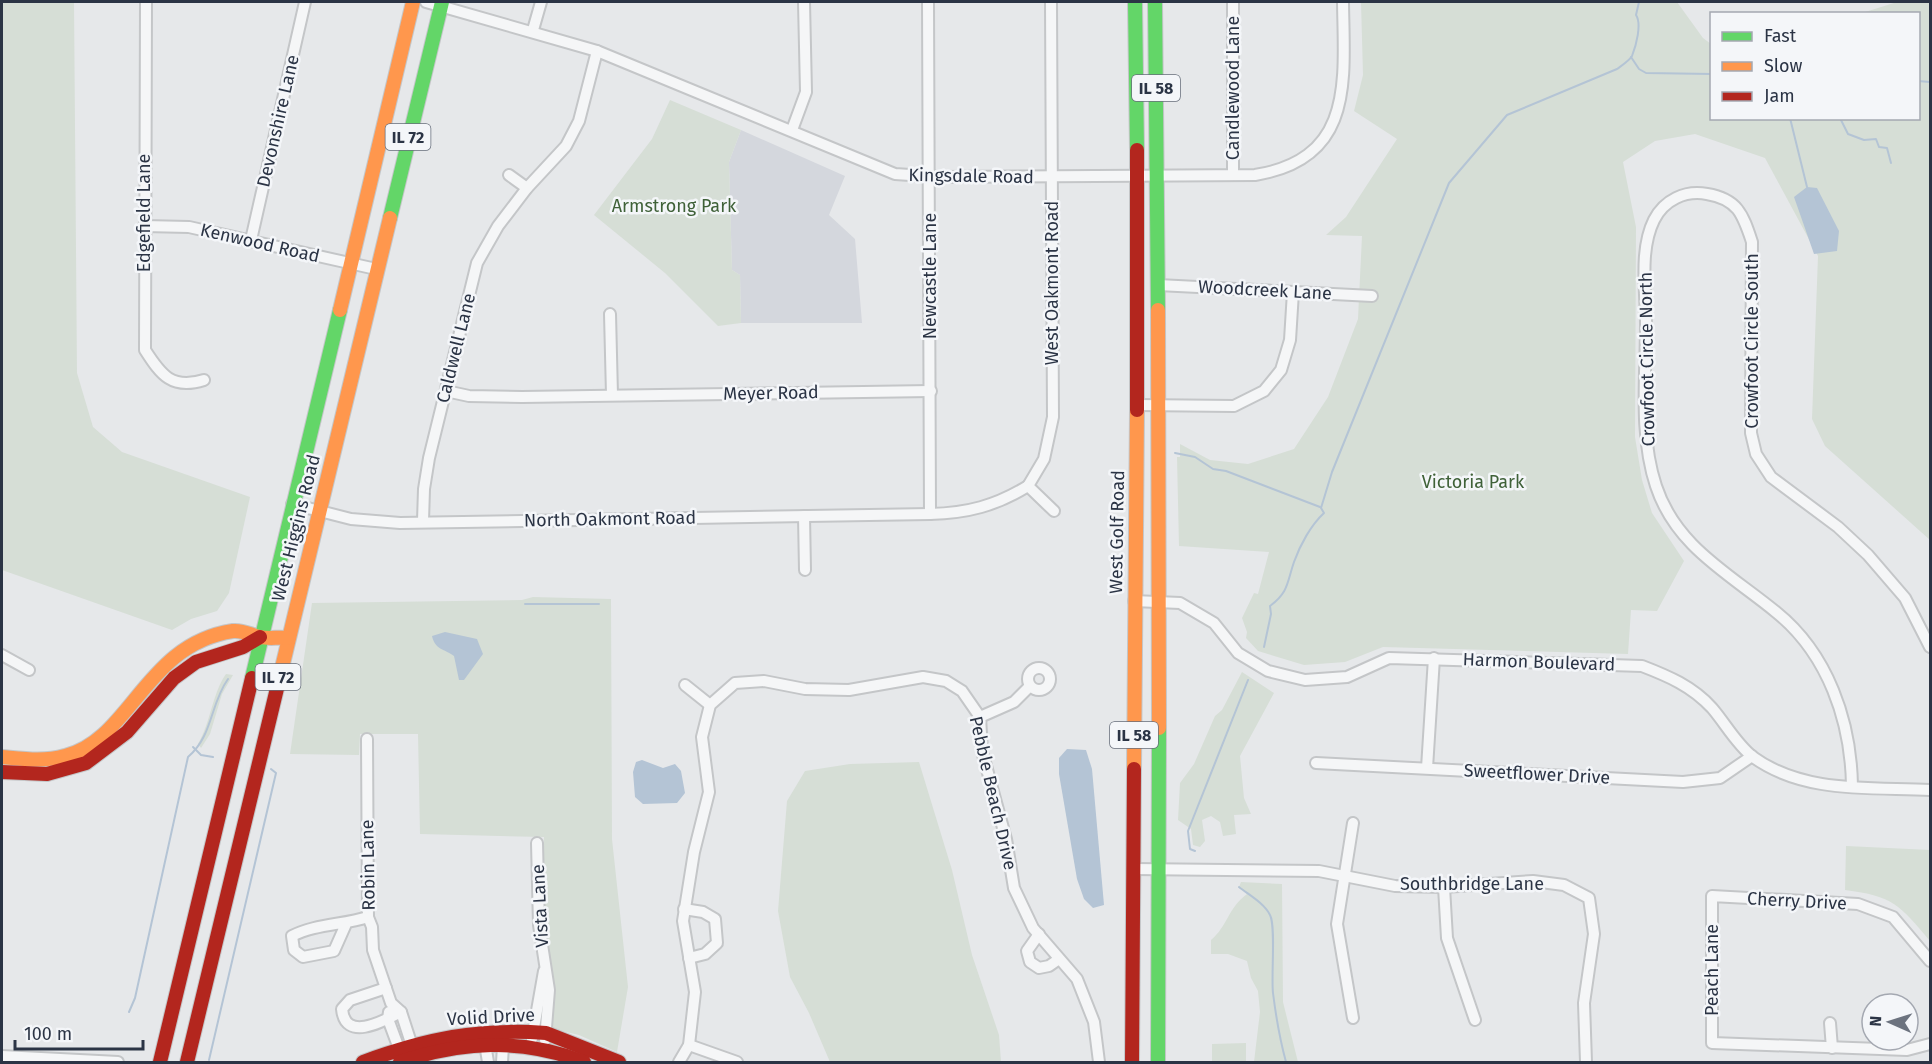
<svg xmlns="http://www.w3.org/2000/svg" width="1932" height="1064" font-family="'Fira Sans',sans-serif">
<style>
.built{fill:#d4d7dd}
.green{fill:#d6ded6}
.water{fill:#b4c4d5}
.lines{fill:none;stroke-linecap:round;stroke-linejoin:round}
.stream{stroke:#b4c4d5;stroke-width:2}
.street-casing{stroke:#c4c6c8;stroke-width:14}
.fast-casing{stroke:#c4c6c8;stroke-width:16}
.slow-casing{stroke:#c4c6c8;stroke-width:16}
.jam-casing{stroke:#c4c6c8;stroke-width:16}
.street{stroke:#f5f6f7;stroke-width:10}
.fast{stroke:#63d668;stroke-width:14}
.slow{stroke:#ff974d;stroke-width:14}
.jam{stroke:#b3261e;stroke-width:14}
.labels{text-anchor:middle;stroke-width:5;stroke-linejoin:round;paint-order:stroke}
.shield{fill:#f4f6f9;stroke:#676e7b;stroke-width:1.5}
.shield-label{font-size:16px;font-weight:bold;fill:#2b3445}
.street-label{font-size:18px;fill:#2b3445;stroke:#f4f6f9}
.park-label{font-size:18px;fill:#3f6138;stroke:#f4f6f9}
</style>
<rect width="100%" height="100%" fill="#e6e8ea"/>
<polygon class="built" points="741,130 845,176 829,215 855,239 862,323 741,323 740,275 732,270 729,162"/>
<g class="green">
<polygon points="2,2 74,2 77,373 93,427 122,452 250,497 229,593 217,611 191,619 172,630 2,570"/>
<polygon points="1361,2 1677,2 1703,38 1711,44 1712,118 1918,118 1918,14 1862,13 1897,2 1930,2 1930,540 1825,446 1812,419 1818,256 1765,158 1695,134 1655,141 1623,162 1636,227 1635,437 1642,480 1652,513 1684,561 1657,611 1631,610 1628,654 1383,647 1345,662 1304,665 1258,651 1246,638 1247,632 1242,618 1254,593 1258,594 1269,552 1179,546 1177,457 1180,457 1180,444 1210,460 1248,464 1294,449 1328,397 1358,319 1362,236 1326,235 1346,217 1397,139 1354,111 1363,75"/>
<polygon points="670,100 741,130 729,162 732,270 740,275 741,323 718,326 665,273 594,215 652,139"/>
<polygon points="533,597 611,599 612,839 628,987 617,1052 579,1035 541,1026 544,837 420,834 418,734 360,734 359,755 290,754 312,603 522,600"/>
<polygon points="1242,672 1274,693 1240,756 1244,798 1251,814 1234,815 1236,834 1223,836 1220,822 1211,816 1202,820 1205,841 1200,847 1193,845 1191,829 1178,820 1180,783 1194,764 1215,716 1222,710"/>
<path d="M226 674 233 675 222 694 210 734 201 748 198 744C211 722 212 694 226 674Z"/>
<polygon points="919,762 952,870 972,955 999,1035 1001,1062 830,1062 809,1013 790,977 778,911 787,801 805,771 850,764"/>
<path d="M1846 846 1930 850V941C1900 905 1893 896 1845 890Z"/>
<path d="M1241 882 1282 884 1283 1002 1298 1062H1254L1260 1012 1258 991 1251 978 1247 961 1228 954H1211V940C1227 927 1228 908 1247 894L1239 887Z"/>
<polygon points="1246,1043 1246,1062 1212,1062 1212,1044"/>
</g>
<g class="water">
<polygon points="1807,187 1817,188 1839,231 1837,251 1814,254 1794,197"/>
<path d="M445 632 477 639 483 654 464 680H459L454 656C445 649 435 650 432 636Z"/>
<polygon points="1067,749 1086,750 1092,769 1104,905 1093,908 1084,899 1077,879 1059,774 1059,758"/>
<polygon points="642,760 663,768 675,764 681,771 685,793 677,803 643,804 635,797 633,772 636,762"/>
</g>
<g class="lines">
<g class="stream">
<polyline points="1631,57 1639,69 1646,73 1712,74"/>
<polyline points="1918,81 1930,82"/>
<polyline points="1790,118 1807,187"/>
<polyline points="1840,118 1848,134 1864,140 1876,139 1879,147 1887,148 1891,163"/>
<polyline points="1175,453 1195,457 1213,469 1226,471 1320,507"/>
<polyline points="525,604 599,604"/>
<path d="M1264 647 1271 614 1270 606C1289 592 1287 582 1294 562 1300 545 1311 525 1324 513L1321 508 1332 472 1449 183 1507 115 1617 69C1621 66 1629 61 1632 56 1636 46 1642 24 1636 15L1639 2"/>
<polyline points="193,747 201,755 213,757"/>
<polyline points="1195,851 1190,849 1188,831 1248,680"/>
<path d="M1239 887C1249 895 1264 903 1270 915 1276 926 1271 976 1273 993 1276 1017 1280 1040 1286 1062"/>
<path d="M129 1012 135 998 188 757C213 736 210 704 228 679"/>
<polyline points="209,1060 276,773 271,769"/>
</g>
<defs>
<g id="street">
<path d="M146 2 145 350C161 375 172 390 204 380"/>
<path d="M426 2 597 51 895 174 940 177 1255 175C1355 159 1344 80 1343 2"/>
<polyline points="928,2 930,514"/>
<polyline points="1051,2 1053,417 1044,459 1028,486 1054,511"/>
<polyline points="1233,2 1233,174"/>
<polyline points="533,30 541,2"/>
<polyline points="792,130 806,92 804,2"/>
<polyline points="509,175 527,188"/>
<polyline points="144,226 189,227 376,269"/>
<polyline points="251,240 305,2"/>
<polyline points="1158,285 1372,296"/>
<polyline points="610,314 612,395"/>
<polyline points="446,391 469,396 522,397 931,391"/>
<polyline points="1137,405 1234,406 1264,391 1281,370 1290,340 1293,292"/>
<path d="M292 504 351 519 400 523 930 514C968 513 995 506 1028 486"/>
<polyline points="804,516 805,570"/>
<polyline points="423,521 424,489 429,458 477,263 498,226 527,188 566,146 579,121 597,51"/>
<path d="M1134 601 1180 603 1214 623 1238 653 1268 671 1305 680 1347 677 1389 658 1642 666C1668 676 1692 686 1712 708 1725 723 1737 745 1753 757 1804 794 1871 787 1930 790"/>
<polyline points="2,655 29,670"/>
<circle cx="1039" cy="679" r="11"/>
<polyline points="685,685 710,705"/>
<polyline points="980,717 1014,702 1030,686"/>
<polyline points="367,739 368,917 372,927 373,950 391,1003 401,1012 413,1049"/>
<polyline points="1316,763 1683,782 1720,778 1752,756"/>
<polyline points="1427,768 1434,658"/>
<path d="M1852 786C1851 721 1828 654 1776 612 1730 574 1676 547 1656 486 1639 435 1646 377 1646 324 1646 291 1639 250 1654 220 1664 200 1685 190 1707 194 1738 199 1743 215 1752 242L1751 433 1756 454 1771 477 1838 527 1868 555 1905 598 1930 647"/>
<polyline points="537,843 539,925 549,990 545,1040"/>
<polyline points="1134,869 1319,871 1395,886 1444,887 1533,881 1564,885 1589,898 1594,934 1584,1003 1586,1062"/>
<polyline points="1444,887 1447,938 1475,1020"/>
<polyline points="684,909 703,912 715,919 717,943 705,954 689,958"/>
<path d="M346 924 334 951 303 957 294 950 292 936C315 924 343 925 368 917"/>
<polyline points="1039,934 1027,951 1030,962 1039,968 1049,966 1059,959"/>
<polyline points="1930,961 1893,917 1858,904 1712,896 1712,1043 1907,1050 1930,1044"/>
<path d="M386 988 350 1000 342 1009C345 1042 382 1022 401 1012"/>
<polyline points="389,1012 388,1019 401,1054"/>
<polyline points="1353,1018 1337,924 1353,823"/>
<polyline points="1830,1023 1832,1048"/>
<polyline points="499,1039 503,1046 502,1062"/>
<polyline points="532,1039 544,971"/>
<polyline points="689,1045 737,1062"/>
<polyline points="2,1056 118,1062"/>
<polyline points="488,1062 485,1044 489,1040"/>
<polyline points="679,1062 689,1045 695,992 683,921 694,852 709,792 702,737 710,705 735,683 764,681 805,689 849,690 923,677 946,681 962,691 980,717 982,751 1006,839 1014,888 1033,928 1077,979 1094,1022 1099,1062"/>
</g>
<g id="fast">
<polyline points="1135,2 1137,150"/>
<polyline points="1155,2 1158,310"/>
<polyline points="390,218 442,2"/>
<polyline points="252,678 340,310"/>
<polyline points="1158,1062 1159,728"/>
</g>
<g id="slow">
<polyline points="340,310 413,2"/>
<polyline points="1158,310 1159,728"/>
<polyline points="280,676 390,218"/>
<path d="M2 757C24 759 44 762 65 756 131 740 145 644 233 631 243 630 251 635 260 637 269 639 278 637 287 638"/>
<polyline points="1134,769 1137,410"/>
</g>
<g id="jam">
<polyline points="1137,150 1137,410"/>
<polyline points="2,772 47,774 86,763 127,732 174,678 196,662 243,647 260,637"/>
<polyline points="160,1062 252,678"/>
<polyline points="187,1062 280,676"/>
<path d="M363 1062C426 1039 478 1028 546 1033L619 1062"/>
<path d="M400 1062C462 1041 522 1038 584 1062"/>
<polyline points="1132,1062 1134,769"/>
</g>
</defs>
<use href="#street" class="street-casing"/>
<use href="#fast" class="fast-casing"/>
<use href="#slow" class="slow-casing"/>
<use href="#jam" class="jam-casing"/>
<use href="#street" class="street"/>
<use href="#fast" class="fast"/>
<use href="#slow" class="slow"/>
<use href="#jam" class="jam"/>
</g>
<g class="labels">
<g class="shield">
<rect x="1132" y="75" width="48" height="26" rx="4.5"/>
<rect x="385.5" y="124" width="45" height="26" rx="4.5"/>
<rect x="255.5" y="664" width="45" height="26" rx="4.5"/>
<rect x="1110" y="722" width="48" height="26" rx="4.5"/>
</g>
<g class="shield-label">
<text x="1156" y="94">IL 58</text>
<text x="408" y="143">IL 72</text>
<text x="278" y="683">IL 72</text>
<text x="1134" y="741">IL 58</text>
</g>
<g class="street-label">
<text transform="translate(1233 88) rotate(-90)" y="6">Candlewood Lane</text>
<text transform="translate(278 121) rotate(-77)" y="6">Devonshire Lane</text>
<text transform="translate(971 176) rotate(1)" y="6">Kingsdale Road</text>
<text transform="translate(144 213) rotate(-90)" y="6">Edgefield Lane</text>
<text transform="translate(260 243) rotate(13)" y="6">Kenwood Road</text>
<text transform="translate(930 276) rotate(-90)" y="6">Newcastle Lane</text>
<text transform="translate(1052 283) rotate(-90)" y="6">West Oakmont Road</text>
<text transform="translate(1265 290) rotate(3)" y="6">Woodcreek Lane</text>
<text transform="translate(1752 341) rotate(-90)" y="6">Crowfoot Circle South</text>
<text transform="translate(456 348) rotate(-76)" y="6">Caldwell Lane</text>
<text transform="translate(1647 359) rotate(-91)" y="6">Crowfoot Circle North</text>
<text transform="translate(771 393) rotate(-1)" y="6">Meyer Road</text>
<text transform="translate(610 519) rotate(-1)" y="6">North Oakmont Road</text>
<text transform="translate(296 528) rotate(-76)" y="6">West Higgins Road</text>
<text transform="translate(1117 532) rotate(-89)" y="6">West Golf Road</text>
<text transform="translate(1539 662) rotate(2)" y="6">Harmon Boulevard</text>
<text transform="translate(1537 774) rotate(3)" y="6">Sweetflower Drive</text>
<text transform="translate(993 793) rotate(77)" y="6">Pebble Beach Drive</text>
<text transform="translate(368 865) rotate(-91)" y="6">Robin Lane</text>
<text x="1472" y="890">Southbridge Lane</text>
<text transform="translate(1797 901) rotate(3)" y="6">Cherry Drive</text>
<text transform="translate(540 906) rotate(-93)" y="6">Vista Lane</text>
<text transform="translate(1712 970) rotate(-90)" y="6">Peach Lane</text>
<text transform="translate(491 1017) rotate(-3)" y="6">Volid Drive</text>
</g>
<g class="park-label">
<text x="674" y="212">Armstrong Park</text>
<text x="1473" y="488">Victoria Park</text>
</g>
</g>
<rect width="1932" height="1064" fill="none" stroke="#2b3445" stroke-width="6"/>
<rect x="1710" y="12" width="210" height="108" fill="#f4f6f9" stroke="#a4a8b1" stroke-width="1.5"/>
<rect x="1722" y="32" width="30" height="9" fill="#63d668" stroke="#a4a8b1" stroke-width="1.5"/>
<text x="1764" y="42" font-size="18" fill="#2b3445">Fast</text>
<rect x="1722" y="62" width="30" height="9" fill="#ff974d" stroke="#a4a8b1" stroke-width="1.5"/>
<text x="1764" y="72" font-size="18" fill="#2b3445">Slow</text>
<rect x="1722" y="92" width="30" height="9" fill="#b3261e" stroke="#a4a8b1" stroke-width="1.5"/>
<text x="1764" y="102" font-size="18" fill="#2b3445">Jam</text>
<g transform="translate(1890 1022) rotate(273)"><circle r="28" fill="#f4f6f9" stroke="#a4a8b1" stroke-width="1.5"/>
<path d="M0-4.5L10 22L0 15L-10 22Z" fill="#6c737f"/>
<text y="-9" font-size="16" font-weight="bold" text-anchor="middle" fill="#2b3445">N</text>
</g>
<path d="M15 1040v9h128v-9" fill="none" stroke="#2b3445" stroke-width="3"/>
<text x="24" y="1040" font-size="18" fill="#2b3445" stroke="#f4f6f9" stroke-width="4.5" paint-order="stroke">100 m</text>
</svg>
